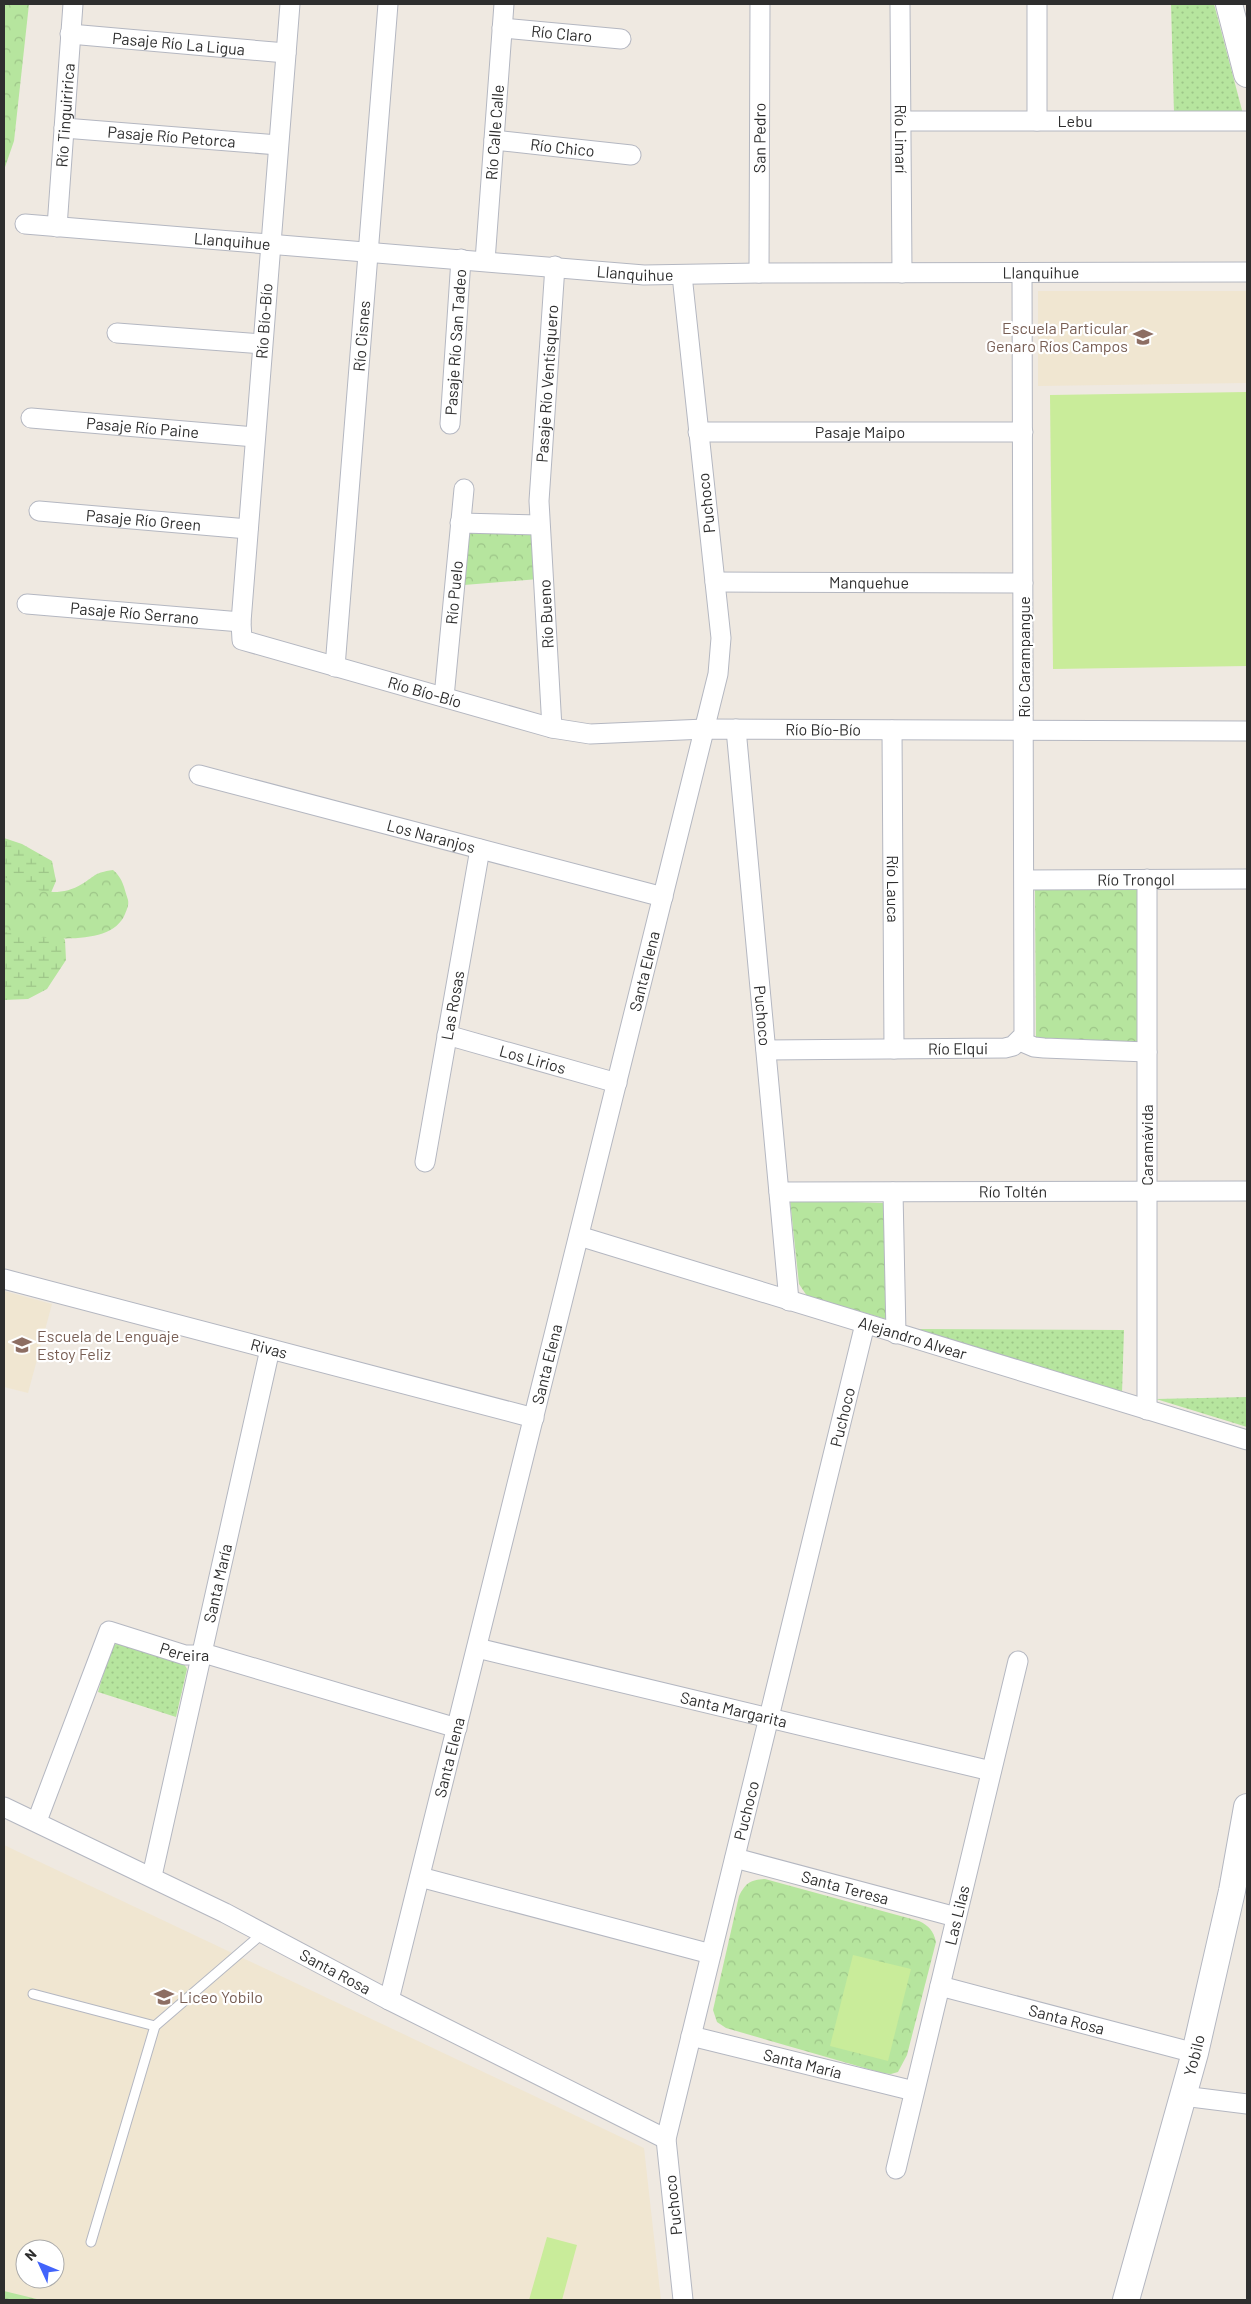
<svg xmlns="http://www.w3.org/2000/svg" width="1251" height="2304" font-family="Barlow,sans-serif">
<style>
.education{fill:#f0e6d1;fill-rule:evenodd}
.grass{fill:url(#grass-dots)}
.wetland{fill:url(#wetland-marsh)}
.park{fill:url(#park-crowns)}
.pitch{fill:#c9ec9a}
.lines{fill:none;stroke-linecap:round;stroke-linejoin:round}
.service-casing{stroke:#b4b7c1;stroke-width:11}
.minor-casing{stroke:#b4b7c1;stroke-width:21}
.secondary-casing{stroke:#b4b7c1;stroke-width:28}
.service{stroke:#fff;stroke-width:9}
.minor{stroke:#fff;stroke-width:19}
.secondary{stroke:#fff;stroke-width:26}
.labels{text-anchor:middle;stroke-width:4.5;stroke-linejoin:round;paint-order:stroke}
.street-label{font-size:16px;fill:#2e2e2e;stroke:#fff}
.education-label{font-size:16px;fill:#785e54;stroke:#fff;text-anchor:start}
</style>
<defs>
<pattern id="grass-dots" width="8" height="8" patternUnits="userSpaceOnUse" patternTransform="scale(1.25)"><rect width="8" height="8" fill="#b6e59e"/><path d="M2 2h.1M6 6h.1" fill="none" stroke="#9dc588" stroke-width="1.8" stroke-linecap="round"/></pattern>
<pattern id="wetland-marsh" width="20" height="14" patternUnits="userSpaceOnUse" patternTransform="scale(1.25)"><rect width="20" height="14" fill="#b6e59e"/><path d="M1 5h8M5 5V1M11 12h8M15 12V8" fill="none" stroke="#9dc588"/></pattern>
<pattern id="park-crowns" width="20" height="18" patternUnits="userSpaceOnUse" patternTransform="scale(1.25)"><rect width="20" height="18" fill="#b6e59e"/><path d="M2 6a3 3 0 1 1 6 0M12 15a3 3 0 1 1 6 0" fill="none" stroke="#9dc588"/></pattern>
</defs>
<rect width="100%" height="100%" fill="#efe9e1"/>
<g class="education">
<polygon points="1038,291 1247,291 1247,383 1038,386"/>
<polygon points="4,1291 52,1304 28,1393 4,1387"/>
<path d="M4 1845 644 2148 661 2300H23L4 2294ZM25 2249H55V2279H25Z"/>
</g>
<g class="grass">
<polygon points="1171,4 1214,4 1243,114 1174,113"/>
<polygon points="917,1329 1124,1330 1122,1393"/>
<polygon points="1247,1397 1247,1427 1156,1399"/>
<polygon points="121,1643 183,1662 187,1669 176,1717 98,1692 112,1645"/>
</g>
<polygon class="wetland" points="4,838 22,844 52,861 56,881 47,902 51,922 65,940 66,960 47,989 28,999 4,1000"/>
<g class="park">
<polygon points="4,4 29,4 14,141 4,170"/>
<polygon points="474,528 534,533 539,579 464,585 464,533"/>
<path d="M113 870C123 878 124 888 128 900 129 905 127 909 125 914 111 950 34 937 4 932V877C29 889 56 900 82 884 97 875 93 873 113 870Z"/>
<polygon points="1143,886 1142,1044 1036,1044 1035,888"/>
<polygon points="790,1200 884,1203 886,1319 807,1296 799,1284"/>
<path d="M765 1879 919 1921C929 1926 933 1930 936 1942L907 2055 898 2072 891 2074 882 2073 726 2028 717 2022 713 2010 739 1896C746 1882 751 1880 765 1879Z"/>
<polygon points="4,2291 41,2300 4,2300"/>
</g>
<g class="pitch">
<polygon points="1247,392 1247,666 1053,669 1050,395"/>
<polygon points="853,1955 911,1969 888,2061 830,2046"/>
<polygon points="547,2237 577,2245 562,2300 529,2300"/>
</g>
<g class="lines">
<defs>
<g id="service">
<polyline points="33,1994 155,2026"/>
<polyline points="91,2242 155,2026 263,1933"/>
</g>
<g id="minor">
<path id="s1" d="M290 4 241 622 242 640 552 728 590 734 705 729 1247 731"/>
<path id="s2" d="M900 4 902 273"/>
<path id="s3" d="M502 28 621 39"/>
<path id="s4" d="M70 34 286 53"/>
<path id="s5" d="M901 121H1247"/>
<polyline points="1037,121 1037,4"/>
<path id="s6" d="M64 128 278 145"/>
<path id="s7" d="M494 140 631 155"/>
<path id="s8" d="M25 224 644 275 759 273 1247 272"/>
<path id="s9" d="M57 227 73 4"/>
<path id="s10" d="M485 261 504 4"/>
<path id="s11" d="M759 273 760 4"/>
<polyline points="117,333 262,344"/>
<path id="s12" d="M31 418 255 437"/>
<path id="s13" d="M450 424 461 259"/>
<path id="s14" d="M698 432H1023"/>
<path id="s15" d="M39 511 248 529"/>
<polyline points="460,523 539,525"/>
<path id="s16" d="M715 582 1023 583"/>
<path id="s17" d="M27 604 241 622"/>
<path id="s18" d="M335 667 388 4"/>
<path id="s19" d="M444 697 464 489"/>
<path id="s20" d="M552 728 539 501 555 266"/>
<path id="s21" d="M736 729 789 1301"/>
<path id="s22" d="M892 730 894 1049"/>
<path id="s23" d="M199 775 663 897"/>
<path id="s24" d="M1025 880 1247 879"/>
<path id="s25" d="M447 1035 617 1083"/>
<polyline points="1020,1041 1034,1047 1044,1048 1147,1052"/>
<path id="s26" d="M766 1050 1005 1048 1013 1046 1024 1035 1022 273"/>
<path id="s27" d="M425 1162 480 849"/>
<path id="s28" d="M779 1192 1247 1191"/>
<polyline points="893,1192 896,1334"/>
<path id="s29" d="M579 1236 1247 1440"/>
<path id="s30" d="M4 1279 534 1418"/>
<polyline points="1147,1410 1147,879"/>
<path id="s31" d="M477 1648 991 1771"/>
<path id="s32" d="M4 1807 225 1913 389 2000 666 2139"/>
<path id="s33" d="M37 1821 109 1631 185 1655H210L457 1728"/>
<path id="s34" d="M735 1858 956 1917"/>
<path id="s35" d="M152 1876 270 1349"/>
<polyline points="420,1877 711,1954"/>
<path id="s36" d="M940 1986 1195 2053"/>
<path id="s37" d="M389 2000 718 674 721 638 682 275"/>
<path id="s38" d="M691 2036 914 2091"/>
<polyline points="1183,2096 1247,2104"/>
<path id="s39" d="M896 2169 1018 1661"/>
<path id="s40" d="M683 2300 666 2139 865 1324"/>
</g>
<g id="secondary">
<polyline points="1229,4 1247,74"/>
<path id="s41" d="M1126 2300 1195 2053 1232 1891 1247 1807"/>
</g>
</defs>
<use href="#service" class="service-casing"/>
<use href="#minor" class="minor-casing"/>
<use href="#secondary" class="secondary-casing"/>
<use href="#service" class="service"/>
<use href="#minor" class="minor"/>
<use href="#secondary" class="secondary"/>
</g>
<defs>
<symbol id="school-bare" viewBox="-9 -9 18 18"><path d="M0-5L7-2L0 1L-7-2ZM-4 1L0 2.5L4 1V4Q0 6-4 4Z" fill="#8d6e63" stroke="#fff" stroke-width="2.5" paint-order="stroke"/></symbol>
</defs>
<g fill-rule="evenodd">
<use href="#school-bare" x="1129" y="323" width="28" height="28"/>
<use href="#school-bare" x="8" y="1331" width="28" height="28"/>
<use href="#school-bare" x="150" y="1983" width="28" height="28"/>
</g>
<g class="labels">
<g class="street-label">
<text dy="6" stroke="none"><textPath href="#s3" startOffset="60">Río Claro</textPath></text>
<text dy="6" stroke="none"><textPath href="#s4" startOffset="109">Pasaje Río La Ligua</textPath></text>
<text dy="6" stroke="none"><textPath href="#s9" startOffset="112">Río Tinguiririca</textPath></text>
<text dy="6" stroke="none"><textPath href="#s5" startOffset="174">Lebu</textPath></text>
<text dy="6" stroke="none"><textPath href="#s10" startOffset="129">Río Calle Calle</textPath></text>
<text dy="6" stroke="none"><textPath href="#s6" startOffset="108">Pasaje Río Petorca</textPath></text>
<text dy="6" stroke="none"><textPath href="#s11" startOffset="135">San Pedro</textPath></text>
<text dy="6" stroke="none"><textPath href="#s2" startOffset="135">Río Limarí</textPath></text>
<text dy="6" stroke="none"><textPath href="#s7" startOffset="69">Río Chico</textPath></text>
<text dy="6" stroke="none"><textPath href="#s8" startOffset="208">Llanquihue</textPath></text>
<text dy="6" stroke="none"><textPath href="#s8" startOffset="612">Llanquihue</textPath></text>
<text dy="6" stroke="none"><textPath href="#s8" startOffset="1018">Llanquihue</textPath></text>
<text transform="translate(264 321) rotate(-86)" y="6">Río Bío-Bío</text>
<text dy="6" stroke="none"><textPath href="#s18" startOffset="332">Río Cisnes</textPath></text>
<text dy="6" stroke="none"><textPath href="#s13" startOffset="82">Pasaje Río San Tadeo</textPath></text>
<text dy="6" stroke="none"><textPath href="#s20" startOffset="345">Pasaje Río Ventisquero</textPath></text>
<text dy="6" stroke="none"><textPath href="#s12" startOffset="112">Pasaje Río Paine</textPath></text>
<text dy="6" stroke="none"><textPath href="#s14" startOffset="162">Pasaje Maipo</textPath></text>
<text transform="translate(706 503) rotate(-96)" y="6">Puchoco</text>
<text dy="6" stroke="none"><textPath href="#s15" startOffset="105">Pasaje Río Green</textPath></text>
<text dy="6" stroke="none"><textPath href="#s16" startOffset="154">Manquehue</textPath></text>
<text dy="6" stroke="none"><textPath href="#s19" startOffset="105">Río Puelo</textPath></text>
<text dy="6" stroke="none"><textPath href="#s17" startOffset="108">Pasaje Río Serrano</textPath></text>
<text transform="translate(546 614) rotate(-93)" y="6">Río Bueno</text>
<text transform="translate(1024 657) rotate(-90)" y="6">Río Carampangue</text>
<text dy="6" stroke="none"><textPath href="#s1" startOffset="828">Río Bío-Bío</textPath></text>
<text dy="6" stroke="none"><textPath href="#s1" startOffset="1232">Río Bío-Bío</textPath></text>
<text dy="6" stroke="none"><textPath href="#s23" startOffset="240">Los Naranjos</textPath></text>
<text dy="6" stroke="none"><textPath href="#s24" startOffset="111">Río Trongol</textPath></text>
<text dy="6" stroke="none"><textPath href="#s22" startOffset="159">Río Lauca</textPath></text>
<text dy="6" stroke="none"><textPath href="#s37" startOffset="1060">Santa Elena</textPath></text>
<text dy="6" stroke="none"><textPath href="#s27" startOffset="159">Las Rosas</textPath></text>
<text dy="6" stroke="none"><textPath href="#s21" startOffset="288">Puchoco</textPath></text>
<text dy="6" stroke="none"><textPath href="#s26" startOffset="192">Río Elqui</textPath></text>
<text dy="6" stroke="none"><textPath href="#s25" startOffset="89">Los Lirios</textPath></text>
<text transform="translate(1147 1145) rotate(-90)" y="6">Caramávida</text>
<text dy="6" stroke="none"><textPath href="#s28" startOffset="234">Río Toltén</textPath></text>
<text dy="6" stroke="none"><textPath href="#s29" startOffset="349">Alejandro Alvear</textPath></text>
<text dy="6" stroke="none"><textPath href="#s30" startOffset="274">Rivas</textPath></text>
<text dy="6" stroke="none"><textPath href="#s37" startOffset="655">Santa Elena</textPath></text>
<text dy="6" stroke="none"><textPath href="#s40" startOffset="905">Puchoco</textPath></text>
<text dy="6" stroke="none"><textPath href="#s35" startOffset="300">Santa María</textPath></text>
<text dy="6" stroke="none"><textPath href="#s33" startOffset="282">Pereira</textPath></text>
<text dy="6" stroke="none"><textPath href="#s31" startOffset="264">Santa Margarita</textPath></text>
<text dy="6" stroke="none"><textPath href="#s37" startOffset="250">Santa Elena</textPath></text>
<text dy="6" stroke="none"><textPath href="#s40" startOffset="500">Puchoco</textPath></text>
<text dy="6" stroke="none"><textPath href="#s34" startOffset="114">Santa Teresa</textPath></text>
<text dy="6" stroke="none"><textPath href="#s39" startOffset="261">Las Lilas</textPath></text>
<text dy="6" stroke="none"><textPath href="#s32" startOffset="370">Santa Rosa</textPath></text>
<text dy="6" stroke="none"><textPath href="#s36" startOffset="131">Santa Rosa</textPath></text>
<text dy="6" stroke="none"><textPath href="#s41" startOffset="254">Yobilo</textPath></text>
<text dy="6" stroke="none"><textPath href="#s38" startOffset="115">Santa María</textPath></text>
<text transform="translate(673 2205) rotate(-96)" y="6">Puchoco</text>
</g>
<g class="education-label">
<text x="1128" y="334" text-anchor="end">Escuela Particular<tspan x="1128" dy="18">Genaro Ríos Campos</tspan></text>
<text x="37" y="1342">Escuela de Lenguaje<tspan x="37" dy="18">Estoy Feliz</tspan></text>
<text x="179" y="2003">Liceo Yobilo</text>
</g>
</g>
<rect width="1251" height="2304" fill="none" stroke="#2e2e2e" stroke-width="10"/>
<g transform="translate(40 2264) rotate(314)"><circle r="24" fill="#ffffff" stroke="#ababab"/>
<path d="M0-4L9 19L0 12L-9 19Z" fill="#4264fb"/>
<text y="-8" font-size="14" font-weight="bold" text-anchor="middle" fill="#2e2e2e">N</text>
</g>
</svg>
